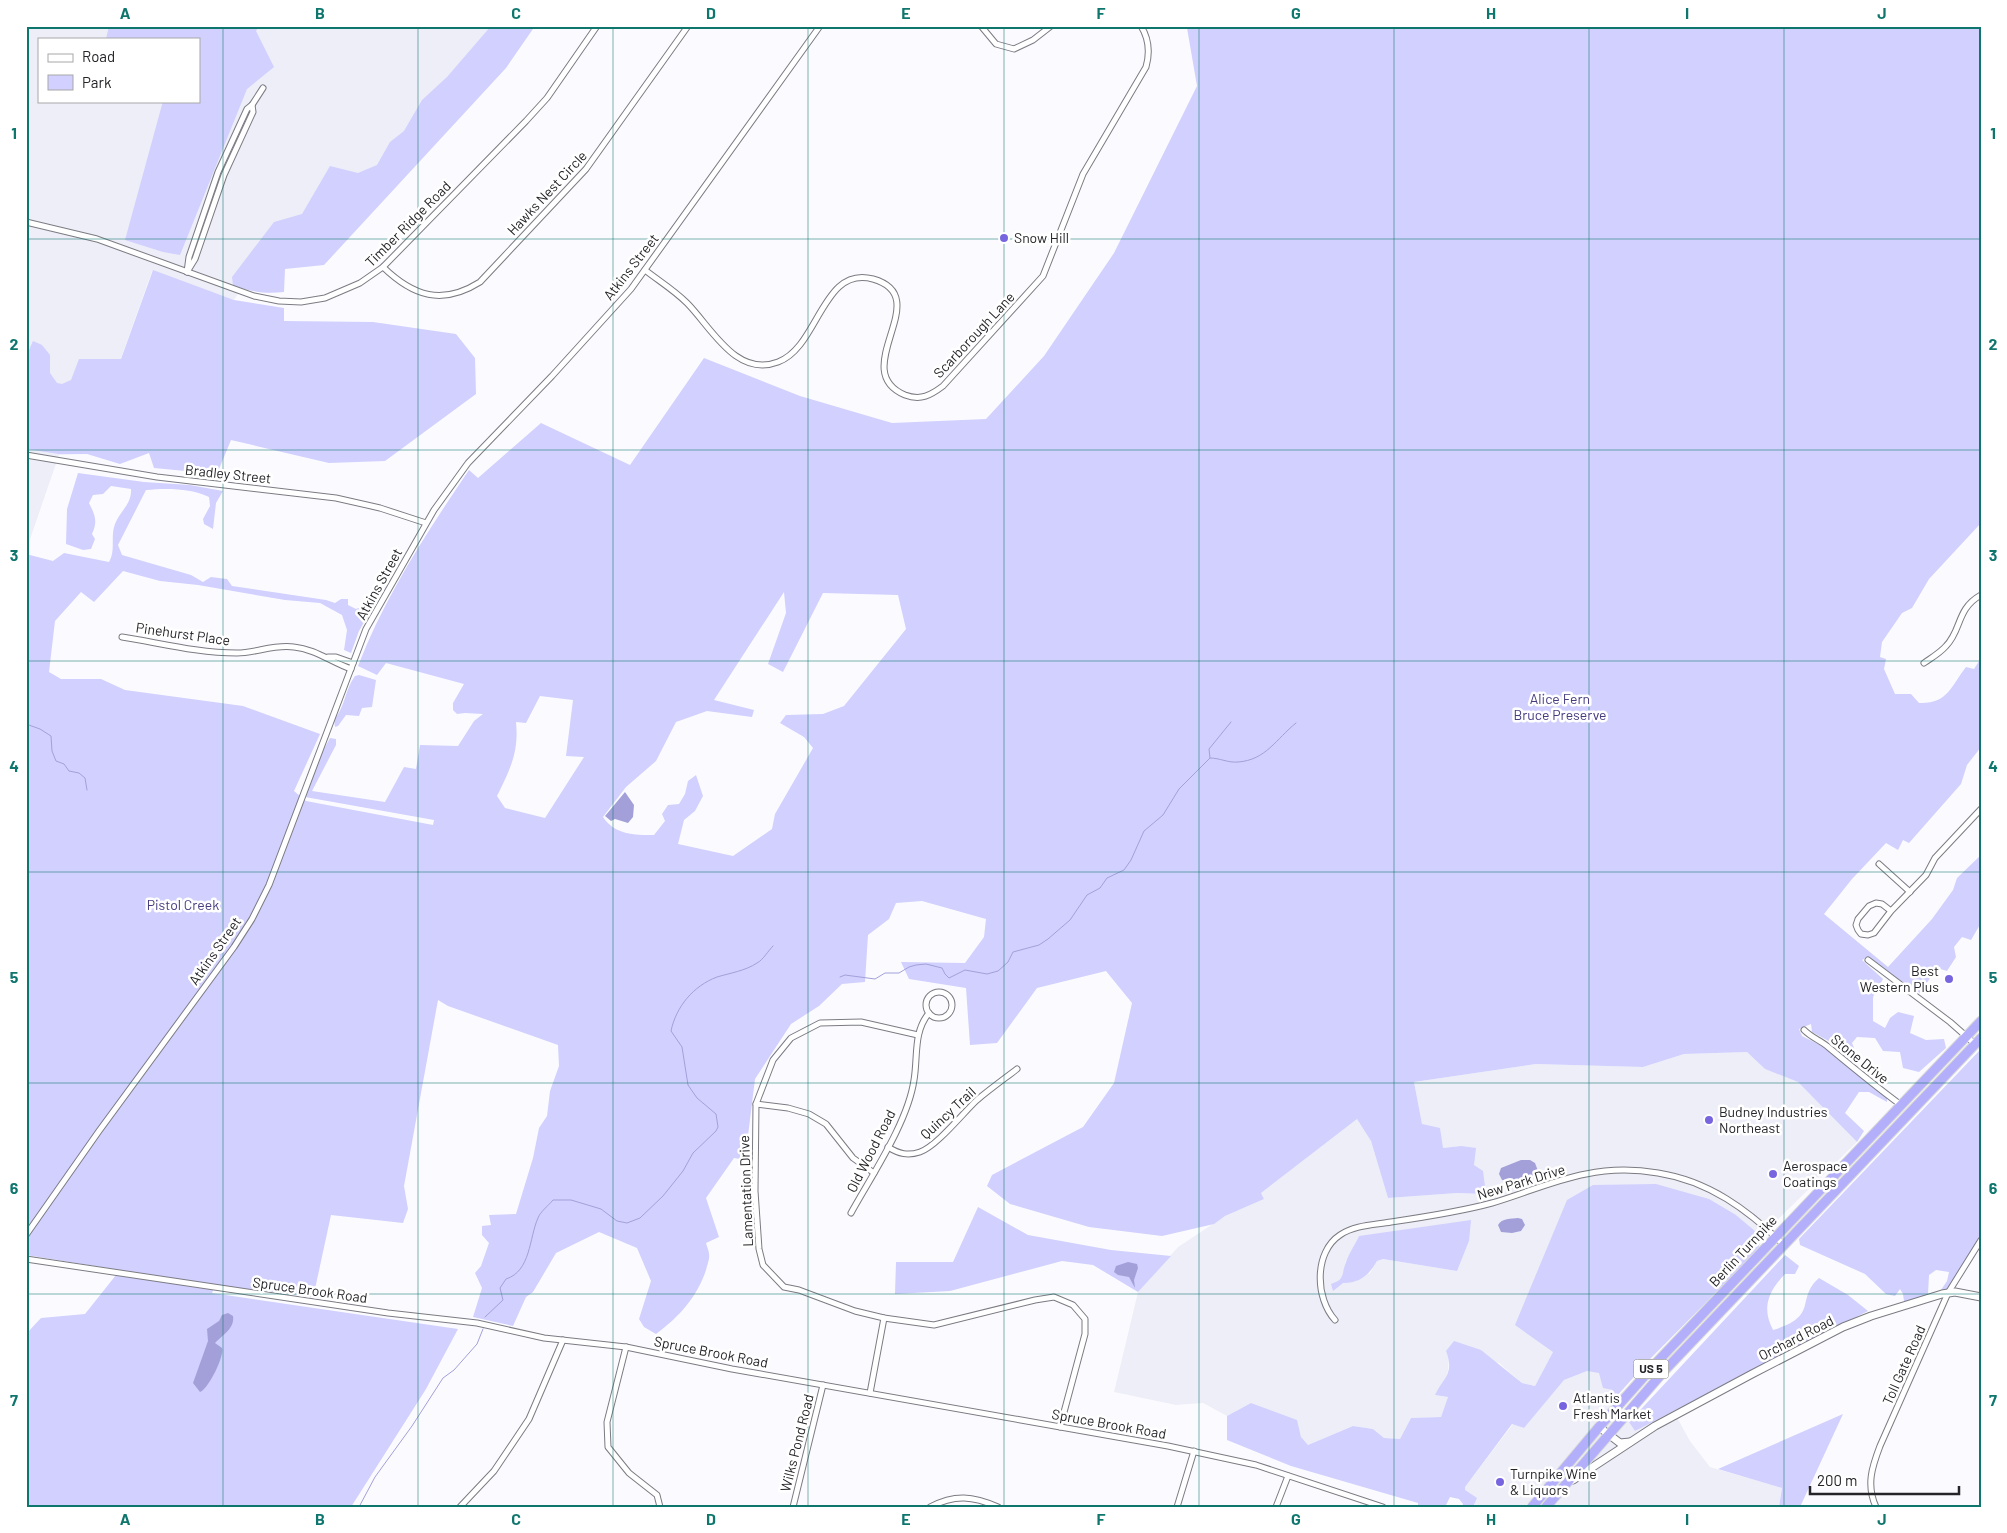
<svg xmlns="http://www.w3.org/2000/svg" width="2007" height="1533" font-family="Barlow,sans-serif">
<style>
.built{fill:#eeeef8;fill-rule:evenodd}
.green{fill:#d1d0fe;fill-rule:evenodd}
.water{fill:#a3a0d9}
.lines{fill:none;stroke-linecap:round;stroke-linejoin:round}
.stream{stroke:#a3a0d9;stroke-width:1}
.street-casing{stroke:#7b7b83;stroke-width:7}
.secondary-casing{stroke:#7b7b83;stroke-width:9}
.highway-casing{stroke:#d8d8d8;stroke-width:11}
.street{stroke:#fff;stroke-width:5}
.secondary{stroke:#fff;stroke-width:7}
.highway{stroke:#b4affa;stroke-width:9}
.grid{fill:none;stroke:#0f766e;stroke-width:1;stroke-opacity:0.55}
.poi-dot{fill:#7765e0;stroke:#fff;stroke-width:2}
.labels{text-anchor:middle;stroke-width:5;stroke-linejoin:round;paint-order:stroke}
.shield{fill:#fff;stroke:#666668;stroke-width:1}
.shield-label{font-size:12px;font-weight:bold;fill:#252428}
.street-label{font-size:14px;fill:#252428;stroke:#fff}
.poi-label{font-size:14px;fill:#252428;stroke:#fff;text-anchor:start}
.park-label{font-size:14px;fill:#453c80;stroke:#fff}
.neatline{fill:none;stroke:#0f766e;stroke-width:2}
.grid-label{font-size:16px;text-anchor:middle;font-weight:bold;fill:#0f766e}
</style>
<rect width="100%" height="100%" fill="#fbfbff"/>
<g class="built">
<polygon points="26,26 171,26 168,39 39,39 39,101 199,101 246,26 497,26 379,176 306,225 278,231 234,300 152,271 87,454 59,455 26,551"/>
<path d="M1747 1052 1765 1069 1798 1082 1857 1142 1761 1236 1736 1215 1553 1352 1535 1386 1522 1383 1499 1363 1446 1351 1449 1359 1448 1371 1444 1383 1435 1395 1448 1397 1441 1417 1411 1418 1400 1439 1384 1438 1373 1429 1353 1426 1308 1445 1301 1437 1296 1420 1251 1403 1227 1416 1203 1403 1176 1405 1114 1392 1138 1292 1178 1247 1225 1216 1264 1199 1261 1193 1357 1119 1371 1141 1388 1198 1457 1193 1485 1194 1474 1165 1461 1146 1443 1148 1422 1124 1414 1082 1536 1064 1643 1067 1684 1054ZM1359 1236 1469 1241 1457 1271 1383 1259 1377 1261 1370 1273 1343 1283 1331 1284 1337 1282 1344 1275 1345 1263Z"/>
<polygon points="1587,1371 1599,1372 1613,1390 1615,1398 1635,1431 1673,1410 1690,1441 1710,1467 1782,1488 1779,1507 1531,1507 1527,1504 1525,1507 1473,1507 1475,1504 1465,1490 1465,1487 1513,1424 1524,1428 1564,1380"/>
</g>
<g class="green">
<polygon points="109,26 259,26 256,31 274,67 247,89 180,255 163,252 125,240 163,101 199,101 199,39 106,39"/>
<path d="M491 26H535L506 68 324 265 285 269 284 292C266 294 250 292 233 285L232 277 274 222 302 214 330 166 358 173 377 165 390 142 404 131 422 100 447 77Z"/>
<path d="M1193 26H1981V523L1929 579 1912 608 1902 613 1882 642 1880 657 1886 659 1884 669 1895 694H1911L1919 703C1948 704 1951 686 1966 667L1974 669 1981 658V747L1967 765 1961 784 1909 843 1903 840 1898 850 1886 843 1852 879 1824 914 1888 967 1932 919 1953 890 1957 878 1981 855V923L1971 940 1962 937 1954 947 1956 957 1947 971 1937 968 1920 993 1866 958 1862 960 1883 979 1873 997V1021L1885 1028 1890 1018 1898 1012 1914 1016 1910 1033 1926 1040 1944 1039 1946 1048 1919 1072 1903 1068 1900 1052 1883 1051 1875 1038 1857 1037 1852 1043 1857 1055H1850L1836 1045 1812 1032 1811 1024 1799 1029 1802 1036 1826 1048 1887 1098V1102L1869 1092H1859L1845 1113 1864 1131 1857 1142 1798 1082 1765 1069 1747 1052 1684 1054 1643 1067 1536 1064 1414 1082 1422 1124 1440 1128 1443 1148 1461 1146 1476 1148 1474 1165 1483 1171 1486 1194 1457 1193 1388 1198 1371 1141 1357 1119 1261 1193 1264 1199 1225 1216 1214 1224 1162 1236 1089 1227 1010 1204 987 1186 992 1175 1083 1127 1114 1083 1132 1003 1106 971 1037 988 997 1043 970 1045 966 988 909 979 901 962 965 963 984 937 986 919 922 901 896 903 889 919 868 935 865 982 842 984 819 1006 791 1024 755 1079 745 1160 734 1158 706 1198 719 1237 706 1243C707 1247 709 1251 709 1254 710 1259 707 1265 706 1270 697 1297 679 1317 656 1334L644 1327 639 1319 651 1281 637 1248 599 1232 556 1253 533 1292 526 1297 513 1326 473 1317 482 1288 475 1273 481 1266 489 1243 482 1235V1226L491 1225 489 1215 516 1214 533 1158 539 1128 547 1116 550 1091 559 1066 558 1045 448 1006 438 1000 404 1186 408 1209 403 1223 331 1215 315 1289 321 1298 215 1285 212 1293 458 1329 426 1389 351 1507H26V1334L41 1318 85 1314 120 1270 26 1255V554L53 561 64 553 109 562C116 550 110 537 115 524 120 511 132 504 131 489L111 486 103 494 93 495 89 503C95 515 98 521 92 534L95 539 91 549 83 550 66 544 67 509 78 473 144 482 190 485 223 491 216 503 213 529 204 524 203 519 210 506 209 497C191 488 166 488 146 490L118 545 122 555 191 575 203 582 211 577 227 579 232 586 326 600 335 603 341 599H348V605L356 609 376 601 359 631 351 653 344 650 347 630 342 615 320 603 285 600 198 585 160 581 123 571 94 602 81 592 55 621 49 672 61 679H101L125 690 243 706 320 734 294 791 306 801 433 825 434 820 305 797 320 756 330 738 336 739V745L312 791 385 802 404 767 416 769 420 745 458 746 474 721 483 714 465 713 457 714 453 710V703L464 684 386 663 377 675 358 666C385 596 427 532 469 470L478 478 541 423 630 465 704 358 800 396 892 423 986 419 1044 356 1114 253 1197 86 1187 28ZM784 592 786 613 768 664 783 672 823 593 898 595 906 629 844 706 823 714 786 715 780 723 804 737 813 748 775 814 772 829 733 856 678 844 684 820 695 811 703 796 696 775 688 781 685 794 679 804 668 805 662 814 665 821 654 835C634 835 615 835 603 817L626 787 656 761 676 722 707 711 752 717 754 710 714 700ZM540 696 573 700 566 756 584 757 545 818 505 808 497 796C510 769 519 753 516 722L526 723Z"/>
<polygon points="153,270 234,300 284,308 284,321 373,322 456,334 475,358 476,394 385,461 329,463 231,440 217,474 154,468 149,453 120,464 87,454 59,454 26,449 26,350 29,350 33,341 42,345 50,355 50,373 57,383 62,384 71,380 79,359 121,359"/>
<path d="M359 675 376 680 372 707 362 708 359 716 346 715 338 726 335 727 334 720C346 705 344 692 355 676Z"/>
<polygon points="1981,1049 1981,1236 1947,1290 1941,1290 1947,1281 1949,1272 1936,1270 1929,1275 1928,1294 1907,1302 1904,1301 1903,1294 1900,1289 1895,1296 1886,1294 1865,1274 1800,1245 1799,1239"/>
<path d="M1656 1184 1709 1199 1736 1215 1761 1236 1759 1247 1753 1255 1651 1358 1615 1398 1613 1390 1603 1388 1599 1373 1587 1371 1564 1380 1524 1428 1512 1424 1465 1487V1490L1477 1498 1473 1507H1462L1463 1504 1459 1499 1450 1497 1445 1507H1418V1503L1291 1466 1227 1440V1416L1251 1403 1297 1420 1301 1437 1308 1445 1353 1426 1373 1429 1384 1438 1400 1439 1411 1418 1441 1417 1448 1397 1435 1395C1443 1378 1455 1374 1446 1351L1454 1341 1481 1350 1522 1383 1535 1386 1553 1352 1515 1325 1567 1200 1593 1185Z"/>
<polygon points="978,1207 1028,1235 1111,1250 1171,1256 1138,1292 1093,1265 1062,1261 950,1291 895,1294 896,1262 953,1262"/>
<path d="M1471 1220 1469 1241 1457 1271 1383 1259 1377 1261C1369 1275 1360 1283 1343 1283L1333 1291 1331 1284C1346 1279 1341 1274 1346 1262 1349 1253 1355 1245 1359 1236Z"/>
<path d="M1785 1255 1799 1266 1795 1274H1785C1769 1291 1761 1307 1773 1330 1820 1316 1795 1299 1819 1278L1848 1295 1868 1311 1635 1431 1629 1422Z"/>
<polygon points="1843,1414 1800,1507 1779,1507 1782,1488 1718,1469"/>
</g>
<g class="water">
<polygon points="625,792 634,805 633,817 628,823 615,819 611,821 605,816"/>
<polygon points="1521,1160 1530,1160 1535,1163 1538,1171 1537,1175 1511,1181 1502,1180 1499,1174 1501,1168"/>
<path d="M1518 1218 1522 1219 1525 1225 1521 1231 1512 1233 1501 1232 1498 1225C1502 1218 1511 1219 1518 1218Z"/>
<polygon points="1128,1262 1137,1264 1138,1268 1134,1280 1135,1288 1129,1277 1118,1275 1114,1272 1116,1266"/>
<path d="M228 1313 233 1316C235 1328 223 1335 215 1343L222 1348C225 1355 208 1390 200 1392L193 1383 208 1341 207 1329 219 1321 222 1315Z"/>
</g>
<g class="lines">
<g class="stream">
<polyline points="26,724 40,729 51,736 52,751 56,761 64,764 69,771 79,773 85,778 87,790"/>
<path d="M1210 758C1220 758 1228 763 1238 762 1266 760 1276 739 1296 723"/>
<polyline points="840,977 845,975 875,979 885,973 899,973 909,967 916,965 926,964 942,968 945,974 949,978 965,970 987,974 998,971 1008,962 1013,952 1039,945 1048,939 1070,920 1087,895 1100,888 1107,878 1124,870 1131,860 1144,831 1163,815 1179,789 1210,758 1209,749 1231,722"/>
<path d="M485 1317 503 1300 500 1288 506 1279C531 1271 529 1238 538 1218 540 1212 548 1206 553 1200H571L601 1209 617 1221 627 1223 640 1218 663 1196 683 1171 693 1153 716 1131 718 1127 716 1114 697 1098 688 1085 682 1047 671 1031C676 1007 693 986 717 977 730 973 745 971 757 963 763 960 768 951 773 946"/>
<polyline points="359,1507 375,1477 412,1426 443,1378 454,1370 477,1344 483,1329"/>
</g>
<defs>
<g id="street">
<polyline points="981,26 996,44 1014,49 1033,40 1051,26"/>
<polyline points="26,222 97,239 254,296 279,301 301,302 325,298 360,283 383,267 526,121 547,98 597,26"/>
<path d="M383 267C413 296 442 306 480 282L586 169 688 26"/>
<path d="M645 270C659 281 674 290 687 303 711 327 736 378 778 362 819 347 822 265 873 279 937 297 846 370 905 395 921 401 931 395 943 386L1043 276 1083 174 1146 67C1150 53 1149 39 1141 26"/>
<polyline points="187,272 189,257 218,172 247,109 252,105 263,88"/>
<polyline points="187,272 195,259 224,175 253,112 252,105"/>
<polyline points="26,455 157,477 336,498 380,508 426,523"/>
<path d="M122 637C160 643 198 653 237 653 256 653 274 644 294 647 315 649 331 662 351 669"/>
<polyline points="328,657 336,657 353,663"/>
<path d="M1924 663C1931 658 1940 653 1946 646 1962 630 1956 609 1981 595"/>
<polyline points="1879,864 1910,892"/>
<polyline points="1891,911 1882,904 1876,903 1869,906 1858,919 1856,925 1858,930 1861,934 1868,935 1874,933 1891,911 1926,875 1935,858 1981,809"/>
<polyline points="1868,960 1950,1022 1975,1044"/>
<circle cx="939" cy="1005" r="13"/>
<path d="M1804 1030C1811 1037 1819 1040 1827 1046 1851 1066 1875 1086 1901 1105"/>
<polyline points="918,1035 861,1022 820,1023 791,1038 773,1060 756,1104 755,1191 759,1249 763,1265 784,1287 799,1290 855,1311 884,1318 934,1325 1035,1300 1054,1297 1073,1305 1085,1319 1085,1334 1060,1427"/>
<polyline points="756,1104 788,1108 809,1114 826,1124 853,1158 874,1173"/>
<path d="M888 1147C899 1154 908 1156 920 1152 937 1146 963 1113 977 1100 990 1089 1004 1079 1017 1069"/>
<path d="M851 1213C872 1175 908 1122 914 1080 918 1057 913 1032 929 1013"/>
<polyline points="26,1235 99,1131 234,947 252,919 269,885 366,629 434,510 468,463 552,376 631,289 820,26"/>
<polyline points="26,1259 388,1313 477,1323 544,1338 626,1347 732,1369 1168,1446 1256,1465 1383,1507"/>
<path d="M1335 1320C1315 1298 1314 1252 1340 1235 1355 1225 1374 1225 1391 1222 1425 1217 1459 1212 1492 1203 1523 1194 1554 1180 1586 1174 1610 1169 1634 1169 1658 1173 1709 1181 1748 1210 1784 1245"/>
<polyline points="626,1347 607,1422 608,1447 629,1473 657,1495 660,1507"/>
<polyline points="870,1393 884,1318"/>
<polyline points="460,1507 494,1471 529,1419 563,1340"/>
<polyline points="793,1507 823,1385"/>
<path d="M930 1507C955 1494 973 1496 998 1507"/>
<polyline points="1177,1507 1194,1451"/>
<polyline points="1276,1507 1288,1476"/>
<path d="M1876 1507C1866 1485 1872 1467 1880 1446L1948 1293 1981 1240"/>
</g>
<g id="secondary">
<polyline points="1599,1427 1620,1443 1630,1442"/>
<polyline points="1573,1480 1655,1426 1752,1374 1843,1327 1871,1316 1942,1294 1955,1292 1981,1297"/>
</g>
<g id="highway">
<polyline points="1532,1507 1599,1427 1657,1362 1981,1021"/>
<polyline points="1546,1507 1665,1370 1981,1038"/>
</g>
</defs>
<use href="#street" class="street-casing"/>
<use href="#secondary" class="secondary-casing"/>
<use href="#highway" class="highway-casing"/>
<use href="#street" class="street"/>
<use href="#secondary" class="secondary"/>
<use href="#highway" class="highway"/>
</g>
<path class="grid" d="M223 26V1507M418 26V1507M613 26V1507M808 26V1507M1004 26V1507M1199 26V1507M1394 26V1507M1589 26V1507M1784 26V1507M26 239H1981M26 450H1981M26 661H1981M26 872H1981M26 1083H1981M26 1294H1981"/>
<g class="poi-dot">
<circle cx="1004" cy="238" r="5"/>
<circle cx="1949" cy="979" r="5"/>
<circle cx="1709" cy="1120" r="5"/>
<circle cx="1773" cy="1174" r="5"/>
<circle cx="1563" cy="1406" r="5"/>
<circle cx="1500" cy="1482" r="5"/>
</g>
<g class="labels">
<rect class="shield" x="1633.5" y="1359.5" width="35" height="19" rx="4"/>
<g class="shield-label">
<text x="1651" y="1373">US 5</text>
</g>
<g class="street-label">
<text transform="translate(547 193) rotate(-47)" y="5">Hawks Nest Circle</text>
<text transform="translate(408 224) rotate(-45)" y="5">Timber Ridge Road</text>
<text transform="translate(631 267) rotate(-52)" y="5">Atkins Street</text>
<text transform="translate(974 335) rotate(-47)" y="5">Scarborough Lane</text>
<text transform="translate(228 474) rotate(6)" y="5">Bradley Street</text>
<text transform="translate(379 584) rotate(-61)" y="5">Atkins Street</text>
<text transform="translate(183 634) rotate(8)" y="5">Pinehurst Place</text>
<text transform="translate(215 951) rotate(-55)" y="5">Atkins Street</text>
<text transform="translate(1860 1059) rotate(39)" y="5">Stone Drive</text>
<text transform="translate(948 1113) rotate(-43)" y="5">Quincy Trail</text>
<text transform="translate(871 1151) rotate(-63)" y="5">Old Wood Road</text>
<text transform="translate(1521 1182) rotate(-17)" y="5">New Park Drive</text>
<text transform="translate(746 1191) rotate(-92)" y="5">Lamentation Drive</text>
<text transform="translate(1743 1251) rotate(-47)" y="5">Berlin Turnpike</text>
<text transform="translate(310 1290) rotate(8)" y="5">Spruce Brook Road</text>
<text transform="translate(1796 1338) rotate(-27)" y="5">Orchard Road</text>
<text transform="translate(711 1352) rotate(11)" y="5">Spruce Brook Road</text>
<text transform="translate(1904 1365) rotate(-66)" y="5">Toll Gate Road</text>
<text transform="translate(1109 1424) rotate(10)" y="5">Spruce Brook Road</text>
<text transform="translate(797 1443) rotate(-76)" y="5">Wilks Pond Road</text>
</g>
<g class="poi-label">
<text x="1014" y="243">Snow Hill</text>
<text x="1939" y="976" text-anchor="end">Best<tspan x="1939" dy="16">Western Plus</tspan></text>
<text x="1719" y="1117">Budney Industries<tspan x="1719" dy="16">Northeast</tspan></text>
<text x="1783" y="1171">Aerospace<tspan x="1783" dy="16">Coatings</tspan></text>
<text x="1573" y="1403">Atlantis<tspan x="1573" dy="16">Fresh Market</tspan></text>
<text x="1510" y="1479">Turnpike Wine<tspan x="1510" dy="16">&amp; Liquors</tspan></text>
</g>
<g class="park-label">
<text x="1560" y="704">Alice Fern<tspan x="1560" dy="16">Bruce Preserve</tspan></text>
<text x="183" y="910">Pistol Creek</text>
</g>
</g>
<rect width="2007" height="1533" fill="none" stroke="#ffffff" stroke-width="55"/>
<rect x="38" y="38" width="162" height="65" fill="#ffffff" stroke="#a8a7a9"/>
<rect x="48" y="54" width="25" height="8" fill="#ffffff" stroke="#a8a7a9"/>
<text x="82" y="62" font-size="15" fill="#252428">Road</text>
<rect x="48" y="75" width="25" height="15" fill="#d1d0fe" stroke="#a8a7a9"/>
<text x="82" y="88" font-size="15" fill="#252428">Park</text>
<path d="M1810 1486v8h149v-8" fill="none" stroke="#252428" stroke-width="2.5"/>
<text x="1817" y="1486" font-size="15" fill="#252428" stroke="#ffffff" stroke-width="4" paint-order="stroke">200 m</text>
<rect x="28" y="28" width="1952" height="1478" class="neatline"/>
<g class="grid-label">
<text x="125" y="19">A</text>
<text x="320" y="19">B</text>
<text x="516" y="19">C</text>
<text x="711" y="19">D</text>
<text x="906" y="19">E</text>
<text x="1101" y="19">F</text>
<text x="1296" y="19">G</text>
<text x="1491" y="19">H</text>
<text x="1687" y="19">I</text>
<text x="1882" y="19">J</text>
<text x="14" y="139">1</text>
<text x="1993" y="139">1</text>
<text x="14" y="350">2</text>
<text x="1993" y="350">2</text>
<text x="14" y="561">3</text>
<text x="1993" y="561">3</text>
<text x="14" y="772">4</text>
<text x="1993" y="772">4</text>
<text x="14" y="983">5</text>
<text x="1993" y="983">5</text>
<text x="14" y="1194">6</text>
<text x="1993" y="1194">6</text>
<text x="14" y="1406">7</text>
<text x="1993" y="1406">7</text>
<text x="125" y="1525">A</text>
<text x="320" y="1525">B</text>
<text x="516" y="1525">C</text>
<text x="711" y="1525">D</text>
<text x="906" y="1525">E</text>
<text x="1101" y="1525">F</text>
<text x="1296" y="1525">G</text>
<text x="1491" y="1525">H</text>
<text x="1687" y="1525">I</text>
<text x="1882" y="1525">J</text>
</g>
</svg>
